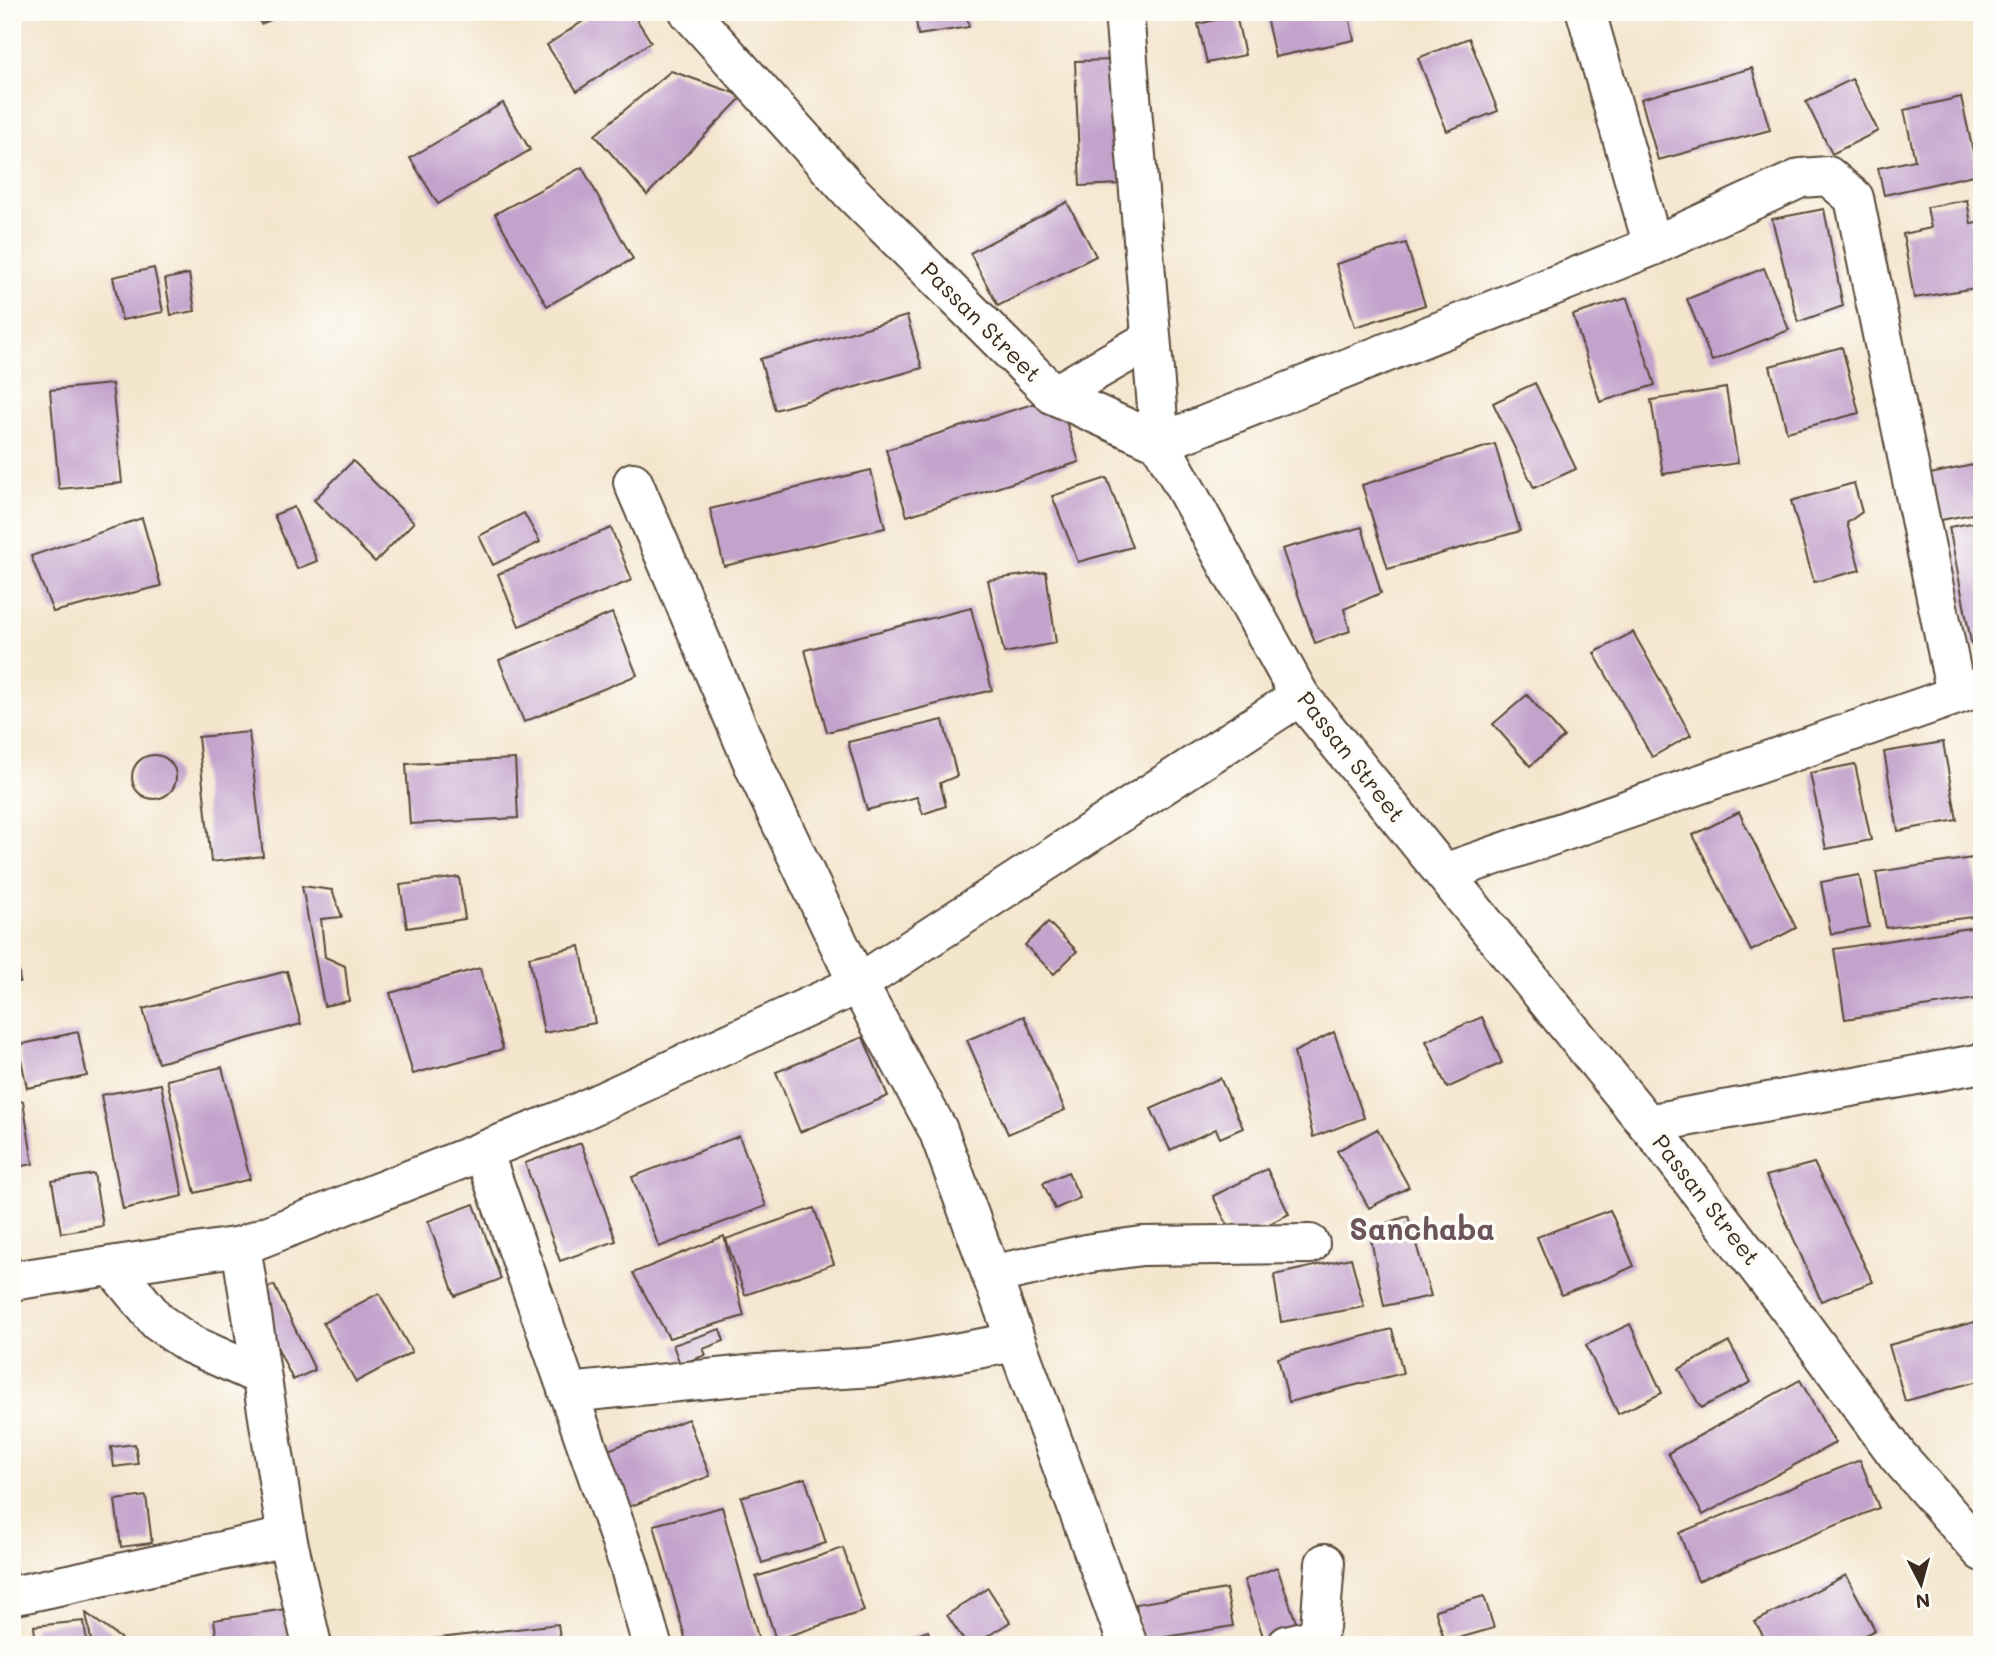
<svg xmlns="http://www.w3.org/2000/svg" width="1994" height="1657" font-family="Mali,sans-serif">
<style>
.building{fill:#c3a2cc}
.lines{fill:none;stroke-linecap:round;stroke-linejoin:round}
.minor-casing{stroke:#574638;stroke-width:42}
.minor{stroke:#fff;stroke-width:38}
.labels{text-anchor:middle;stroke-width:7;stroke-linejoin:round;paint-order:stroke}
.street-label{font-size:23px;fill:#3b2a1e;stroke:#fdfcf7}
.district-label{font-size:30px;font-weight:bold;fill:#6b545b;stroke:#fdfcf7}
</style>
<rect width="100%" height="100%" fill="#fdfcf7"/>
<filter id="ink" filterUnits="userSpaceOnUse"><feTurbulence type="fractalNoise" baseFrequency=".0143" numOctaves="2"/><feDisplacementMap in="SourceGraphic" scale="14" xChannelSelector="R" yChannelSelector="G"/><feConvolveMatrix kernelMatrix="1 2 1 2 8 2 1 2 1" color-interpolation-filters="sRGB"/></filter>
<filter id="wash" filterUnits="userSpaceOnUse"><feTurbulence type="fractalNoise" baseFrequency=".00686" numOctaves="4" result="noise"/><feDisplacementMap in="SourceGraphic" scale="28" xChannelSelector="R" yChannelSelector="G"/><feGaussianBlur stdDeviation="1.57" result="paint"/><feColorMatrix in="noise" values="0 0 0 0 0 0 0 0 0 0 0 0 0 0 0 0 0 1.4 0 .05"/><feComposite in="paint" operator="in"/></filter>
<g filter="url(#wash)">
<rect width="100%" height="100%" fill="#f4e5cd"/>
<g id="blocks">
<g class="building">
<polygon points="256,12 290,12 261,24"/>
<polygon points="597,12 632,12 651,42 577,91 547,45"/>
<polygon points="915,12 966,12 969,27 918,35"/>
<polygon points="1265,12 1348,12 1354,40 1275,57"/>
<polygon points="1236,15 1245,55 1207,63 1198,24"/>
<polygon points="1469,38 1498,111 1447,131 1418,58"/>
<polygon points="1116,60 1121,184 1080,186 1075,61"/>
<polygon points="1752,68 1770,130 1658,160 1641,99"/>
<polygon points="671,71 743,96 647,195 595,135"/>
<polygon points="1852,79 1878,131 1832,154 1806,102"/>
<polygon points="1961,97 1978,174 1884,195 1878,168 1915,160 1904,110"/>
<polygon points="503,103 530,150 438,204 410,158"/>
<polygon points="582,167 633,259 547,306 495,214"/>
<polygon points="1967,200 1971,224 1982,222 1982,287 1914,298 1903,234 1931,228 1927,207"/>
<polygon points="1067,202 1096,256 998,306 970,253"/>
<polygon points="1824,209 1843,306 1798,322 1772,219"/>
<polygon points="1406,243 1425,305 1355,327 1336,264"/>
<polygon points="154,268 163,312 122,320 113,277"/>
<polygon points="1764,268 1789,330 1712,361 1687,299"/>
<polygon points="189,274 195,311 171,315 165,279"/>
<polygon points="1627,298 1655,385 1600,402 1573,315"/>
<polygon points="907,316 922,368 775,410 760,359"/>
<polygon points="1842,347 1859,413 1787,432 1770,366"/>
<polygon points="1535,383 1576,469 1534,488 1493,403"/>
<polygon points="112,384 122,483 59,489 50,390"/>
<polygon points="1726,388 1738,463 1663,474 1651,400"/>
<polygon points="1058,396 1079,462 907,516 886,450"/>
<polygon points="1495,444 1520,531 1388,569 1362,485"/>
<polygon points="353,461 414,522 375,562 314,500"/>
<polygon points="1982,463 1982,512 1926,523 1916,477"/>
<polygon points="871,470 885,528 724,566 710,509"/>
<polygon points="1107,478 1132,547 1078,562 1052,496"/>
<polygon points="1854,483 1862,512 1847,523 1860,570 1814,582 1791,501"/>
<polygon points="294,507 317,561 297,569 274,515"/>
<polygon points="524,513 540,542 493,565 479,536"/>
<polygon points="142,518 161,586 53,612 31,556"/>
<polygon points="1982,521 1982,645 1972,647 1949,527"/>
<polygon points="1362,527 1381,593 1344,609 1350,631 1315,643 1282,549"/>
<polygon points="611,528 632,580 519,626 498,574"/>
<polygon points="1046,572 1056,643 1004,653 988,580"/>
<polygon points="971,608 992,690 827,732 805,650"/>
<polygon points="612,613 637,675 524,722 499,660"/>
<polygon points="1633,632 1691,735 1652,757 1594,653"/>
<polygon points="1527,695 1564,737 1530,766 1493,724"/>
<polygon points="943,720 957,776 940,783 946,806 923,814 917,797 867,810 848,742"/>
<polygon points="249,732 263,856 211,862 198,737"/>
<polygon points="1943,742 1957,820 1898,831 1884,752"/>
<circle cx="154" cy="777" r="22"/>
<polygon points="515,759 518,818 410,824 406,764"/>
<polygon points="1855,764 1871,840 1826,849 1810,773"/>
<polygon points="1739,812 1796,928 1751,951 1693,835"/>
<polygon points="1973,858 1981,916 1886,928 1876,872"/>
<polygon points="1859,875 1869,927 1831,934 1821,882"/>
<polygon points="459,877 465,919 407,928 400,885"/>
<polygon points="302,886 332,890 342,917 321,919 325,957 345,966 349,1001 324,1006"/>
<polygon points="1048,922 1077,951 1054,974 1025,945"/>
<polygon points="1976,927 1982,966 1982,998 1845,1019 1834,949"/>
<polygon points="15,939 20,982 12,982 12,940"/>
<polygon points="580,946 595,1023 544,1033 529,957"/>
<polygon points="480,968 503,1049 413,1074 390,993"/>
<polygon points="287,971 301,1024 158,1063 143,1009"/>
<polygon points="1024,1016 1065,1110 1008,1134 967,1040"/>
<polygon points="1482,1017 1502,1063 1447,1088 1426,1041"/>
<polygon points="78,1032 87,1076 27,1088 18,1045"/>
<polygon points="1334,1032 1364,1118 1313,1137 1294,1052"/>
<polygon points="863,1037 888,1096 800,1132 776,1072"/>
<polygon points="222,1067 250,1179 195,1193 167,1080"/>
<polygon points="1220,1078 1243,1128 1220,1138 1216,1129 1170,1150 1151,1109"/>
<polygon points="161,1084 183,1196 123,1209 101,1095"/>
<polygon points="23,1101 33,1164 12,1168 12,1103"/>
<polygon points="1377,1129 1409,1187 1369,1208 1337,1151"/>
<polygon points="739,1136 766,1206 659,1247 632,1177"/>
<polygon points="581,1143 616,1241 560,1261 525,1163"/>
<polygon points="1814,1163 1873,1282 1821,1301 1766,1176"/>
<polygon points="1267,1169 1289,1214 1235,1241 1213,1196"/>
<polygon points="1068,1172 1080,1198 1055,1209 1043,1183"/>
<polygon points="94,1174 103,1226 61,1233 52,1181"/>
<polygon points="474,1204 501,1279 455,1296 428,1221"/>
<polygon points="814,1208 834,1264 745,1295 726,1239"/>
<polygon points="1610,1210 1634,1266 1608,1278 1561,1295 1537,1237"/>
<polygon points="1408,1216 1431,1296 1384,1306 1369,1229"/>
<polygon points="724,1236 744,1316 669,1338 633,1273"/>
<polygon points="1351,1258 1364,1307 1281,1322 1274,1275"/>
<polygon points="274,1285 315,1370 293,1380 252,1295"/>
<polygon points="379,1293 412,1352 356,1382 323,1323"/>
<polygon points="1982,1320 1982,1380 1905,1401 1889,1345"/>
<polygon points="1630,1324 1662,1393 1618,1414 1586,1345"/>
<polygon points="720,1329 724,1341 703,1349 706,1355 680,1364 673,1345"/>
<polygon points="1392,1329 1403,1373 1289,1402 1278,1358"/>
<polygon points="1729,1342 1751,1382 1701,1408 1679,1369"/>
<polygon points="1800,1380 1835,1443 1703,1515 1668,1453"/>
<polygon points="688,1419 710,1476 626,1508 603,1452"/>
<polygon points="135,1444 138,1464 114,1467 111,1447"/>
<polygon points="1860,1460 1879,1508 1698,1581 1679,1533"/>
<polygon points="805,1478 826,1543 762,1563 741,1497"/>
<polygon points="146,1496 152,1543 121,1547 115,1500"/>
<polygon points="722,1507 760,1644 687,1645 654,1525"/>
<polygon points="843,1548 864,1611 776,1640 756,1577"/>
<polygon points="1277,1567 1301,1637 1277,1645 1266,1645 1244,1580"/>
<polygon points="1846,1575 1875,1630 1845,1645 1769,1645 1755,1622"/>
<polygon points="988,1588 1010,1622 974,1645 967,1645 947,1615"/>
<polygon points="1226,1589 1233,1626 1142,1641 1136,1604"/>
<polygon points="1484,1596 1494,1628 1445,1642 1435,1610"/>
<polygon points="286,1609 292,1645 218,1645 214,1620"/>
<polygon points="86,1613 120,1638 123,1645 92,1645"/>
<polygon points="84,1621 87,1645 36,1645 34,1626"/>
<polygon points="558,1624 561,1645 398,1645 398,1643"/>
<polygon points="928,1631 933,1645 891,1645 891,1644"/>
</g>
</g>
</g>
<g filter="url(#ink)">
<use href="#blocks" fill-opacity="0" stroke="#574638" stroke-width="2"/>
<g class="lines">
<defs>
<g id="minor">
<polyline points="689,12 851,192 1054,395 1160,443 1300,696 1662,1142 1798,1320 1898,1456 1982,1552"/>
<polyline points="1124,12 1160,443 1653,246 1801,178 1828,176 1854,198 1956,694"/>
<polyline points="1586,12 1653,246"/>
<polyline points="1054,395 1151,339"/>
<polyline points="633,482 756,770 858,984 938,1130 1128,1645"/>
<polyline points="1444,873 1980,687"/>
<polyline points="1647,1124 1982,1063"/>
<polyline points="483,1151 629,1565 652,1645"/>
<polyline points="241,1246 287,1537 312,1645"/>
<polyline points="112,1266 158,1322 190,1344 261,1376"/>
<polyline points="991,1275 1091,1253 1142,1246 1310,1244"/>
<polyline points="12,1281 241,1246 564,1119 858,984 1300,696"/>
<polyline points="568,1393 758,1374 876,1367 1016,1342"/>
<polyline points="12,1596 287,1537"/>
<polyline points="1287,1645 1312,1639 1320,1628 1325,1563"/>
</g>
</defs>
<use href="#minor" class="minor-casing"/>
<use href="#minor" class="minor"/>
</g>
</g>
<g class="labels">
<g class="street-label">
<text transform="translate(981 322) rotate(45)" y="8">Passan Street</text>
<text transform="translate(1351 757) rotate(52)" y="8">Passan Street</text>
<text transform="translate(1706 1200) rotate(52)" y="8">Passan Street</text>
</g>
<g class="district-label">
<text x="1422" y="1240">Sanchaba</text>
</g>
</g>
<rect width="1994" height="1657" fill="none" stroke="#fdfcf7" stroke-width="42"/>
<g transform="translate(1921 1584) rotate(174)" stroke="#fdfcf7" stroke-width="5" paint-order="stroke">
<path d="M0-5L12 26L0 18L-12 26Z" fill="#3b2a1e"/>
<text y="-10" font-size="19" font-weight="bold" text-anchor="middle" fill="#3b2a1e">N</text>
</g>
</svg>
